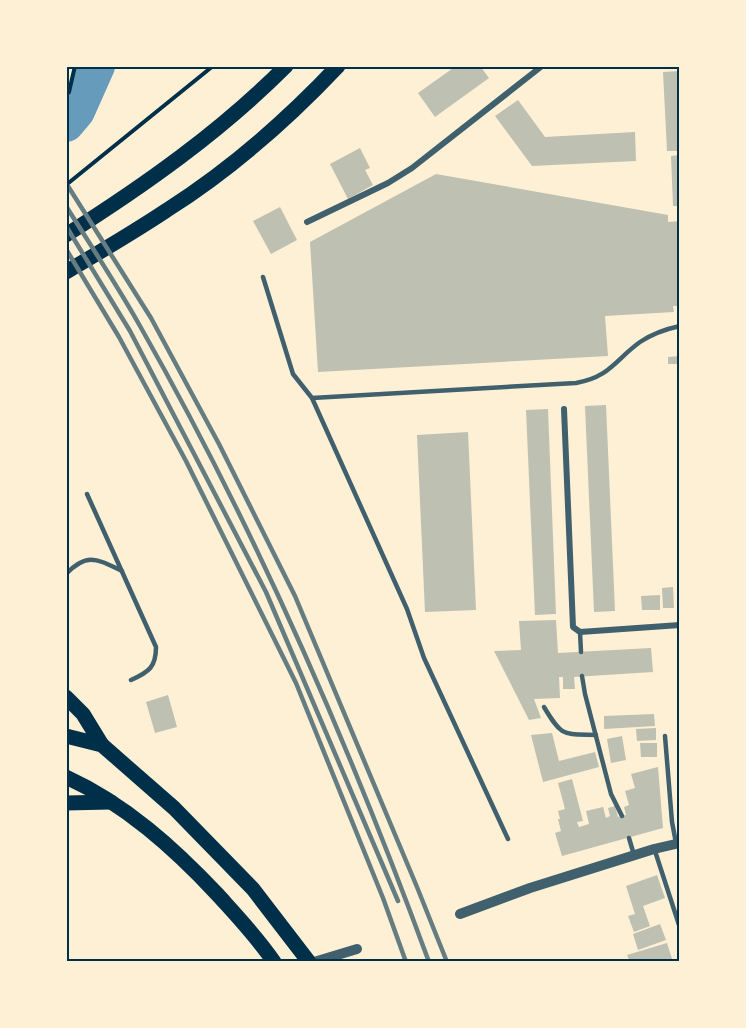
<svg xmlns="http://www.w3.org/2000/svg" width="746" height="1028" font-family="'Varela Round',sans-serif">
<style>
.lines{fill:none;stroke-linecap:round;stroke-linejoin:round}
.river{stroke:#669bbc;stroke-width:36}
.building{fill:#bec0b2}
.path{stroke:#003049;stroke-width:4}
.service{stroke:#3f606c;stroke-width:4.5}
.minor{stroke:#3f606c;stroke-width:6}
.tertiary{stroke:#3f606c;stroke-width:10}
.primary{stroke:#003049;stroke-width:15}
.rail{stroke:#657d81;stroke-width:4.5}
.neatline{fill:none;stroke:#003049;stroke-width:2}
</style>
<rect width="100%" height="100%" fill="#fdf0d5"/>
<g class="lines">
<polyline class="river" points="66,124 77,111 97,66"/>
</g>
<g class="building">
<polygon points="456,66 480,66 489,78 435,117 418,93"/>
<polygon points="680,71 680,151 667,151 663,72"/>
<polygon points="518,100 545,137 635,132 636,161 532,166 495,116"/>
<polygon points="360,148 370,168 365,170 373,185 348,199 330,164"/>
<polygon points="680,155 680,206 673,206 671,156"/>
<polygon points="436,174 668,215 668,222 680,221 680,306 673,306 674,312 605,316 608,356 318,372 310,242"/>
<polygon points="280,207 297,240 271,254 253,221"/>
<polygon points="680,356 680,371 678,372 677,364 668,364 668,357"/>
<polygon points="606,405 615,611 594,612 585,406"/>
<polygon points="548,409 556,614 535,615 526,410"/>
<polygon points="468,432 476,610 425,612 417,435"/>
<polygon points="673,587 674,608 663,608 662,588"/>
<polygon points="660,595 660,610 642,610 641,596"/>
<polygon points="556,620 558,653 651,648 653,672 574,677 575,689 563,689 563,677 559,677 560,698 534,699 541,718 529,720 494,651 521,650 519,621"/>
<polygon points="168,695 177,727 155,733 146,702"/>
<polygon points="654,714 655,726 604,729 604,716"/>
<polygon points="656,728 656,740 637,741 636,729"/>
<polygon points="552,733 559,761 595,752 599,767 543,782 531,735"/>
<polygon points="622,736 626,760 611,763 607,739"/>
<polygon points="640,743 657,743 657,757 641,757"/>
<polygon points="677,763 680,763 680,788 678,788"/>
<polygon points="658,767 663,828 562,856 555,833 561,831 558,819 560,819 558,811 565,809 558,783 572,779 583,821 577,822 579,827 589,824 586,811 603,807 606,818 610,816 608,808 615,806 618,817 626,815 624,807 629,805 625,791 635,788 631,774"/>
<polygon points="657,875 665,898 643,906 650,926 634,932 628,916 635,914 626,886"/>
<polygon points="660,924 666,940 638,950 633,934"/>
<polygon points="667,943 673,962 630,962 627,955"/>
</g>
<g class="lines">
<g class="path">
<polyline points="66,95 69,92 75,66"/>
<polyline points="66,185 213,66"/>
</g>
<g class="service">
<path d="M263 277 293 374 312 398 576 383C610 377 615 360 640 342 652 334 666 329 680 326"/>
<polyline points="312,398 407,609 424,658 508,839"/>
<path d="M87 494 156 647C156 667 149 672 131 680"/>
<path d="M66 574C87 552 97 559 122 571"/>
<polyline points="580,632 581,652"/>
<polyline points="582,676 585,694 611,794 622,816"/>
<path d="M544 707C562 737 562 734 596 735"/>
<polyline points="665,736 672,822 676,843"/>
<polyline points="629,838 634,855"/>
<polyline points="655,851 680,928"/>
</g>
<g class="minor">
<polyline points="307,222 388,183 412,168 542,66"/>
<polyline points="564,409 573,627 580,632 680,625"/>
</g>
<g class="tertiary">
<polyline points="460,914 530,888 654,849 680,843"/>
<polyline points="314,962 357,949"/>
</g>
<g class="primary">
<path d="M66 235C145 185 220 132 286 66"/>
<path d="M66 272C100 252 134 232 167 210 230 170 287 120 338 66"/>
<polyline points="66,697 83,714 102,745"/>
<polyline points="66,736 102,745 174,808 253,889 309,962"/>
<path d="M66 777C125 804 174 848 218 895 237 916 258 938 274 962"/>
<polyline points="66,803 111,802"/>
</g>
<g class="rail">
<polyline points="66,183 151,318 219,444 295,596 417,887 447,962"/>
<path d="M66 206C91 246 117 285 140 326 255 528 349 744 429 962"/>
<polyline points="66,226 130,331 266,592 398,901"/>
<polyline points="66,249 119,337 186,461 296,683 383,898 406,962"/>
</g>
</g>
<rect width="746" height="1028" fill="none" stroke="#fdf0d5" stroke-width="135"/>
<rect x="68" y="68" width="610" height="892" class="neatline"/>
</svg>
